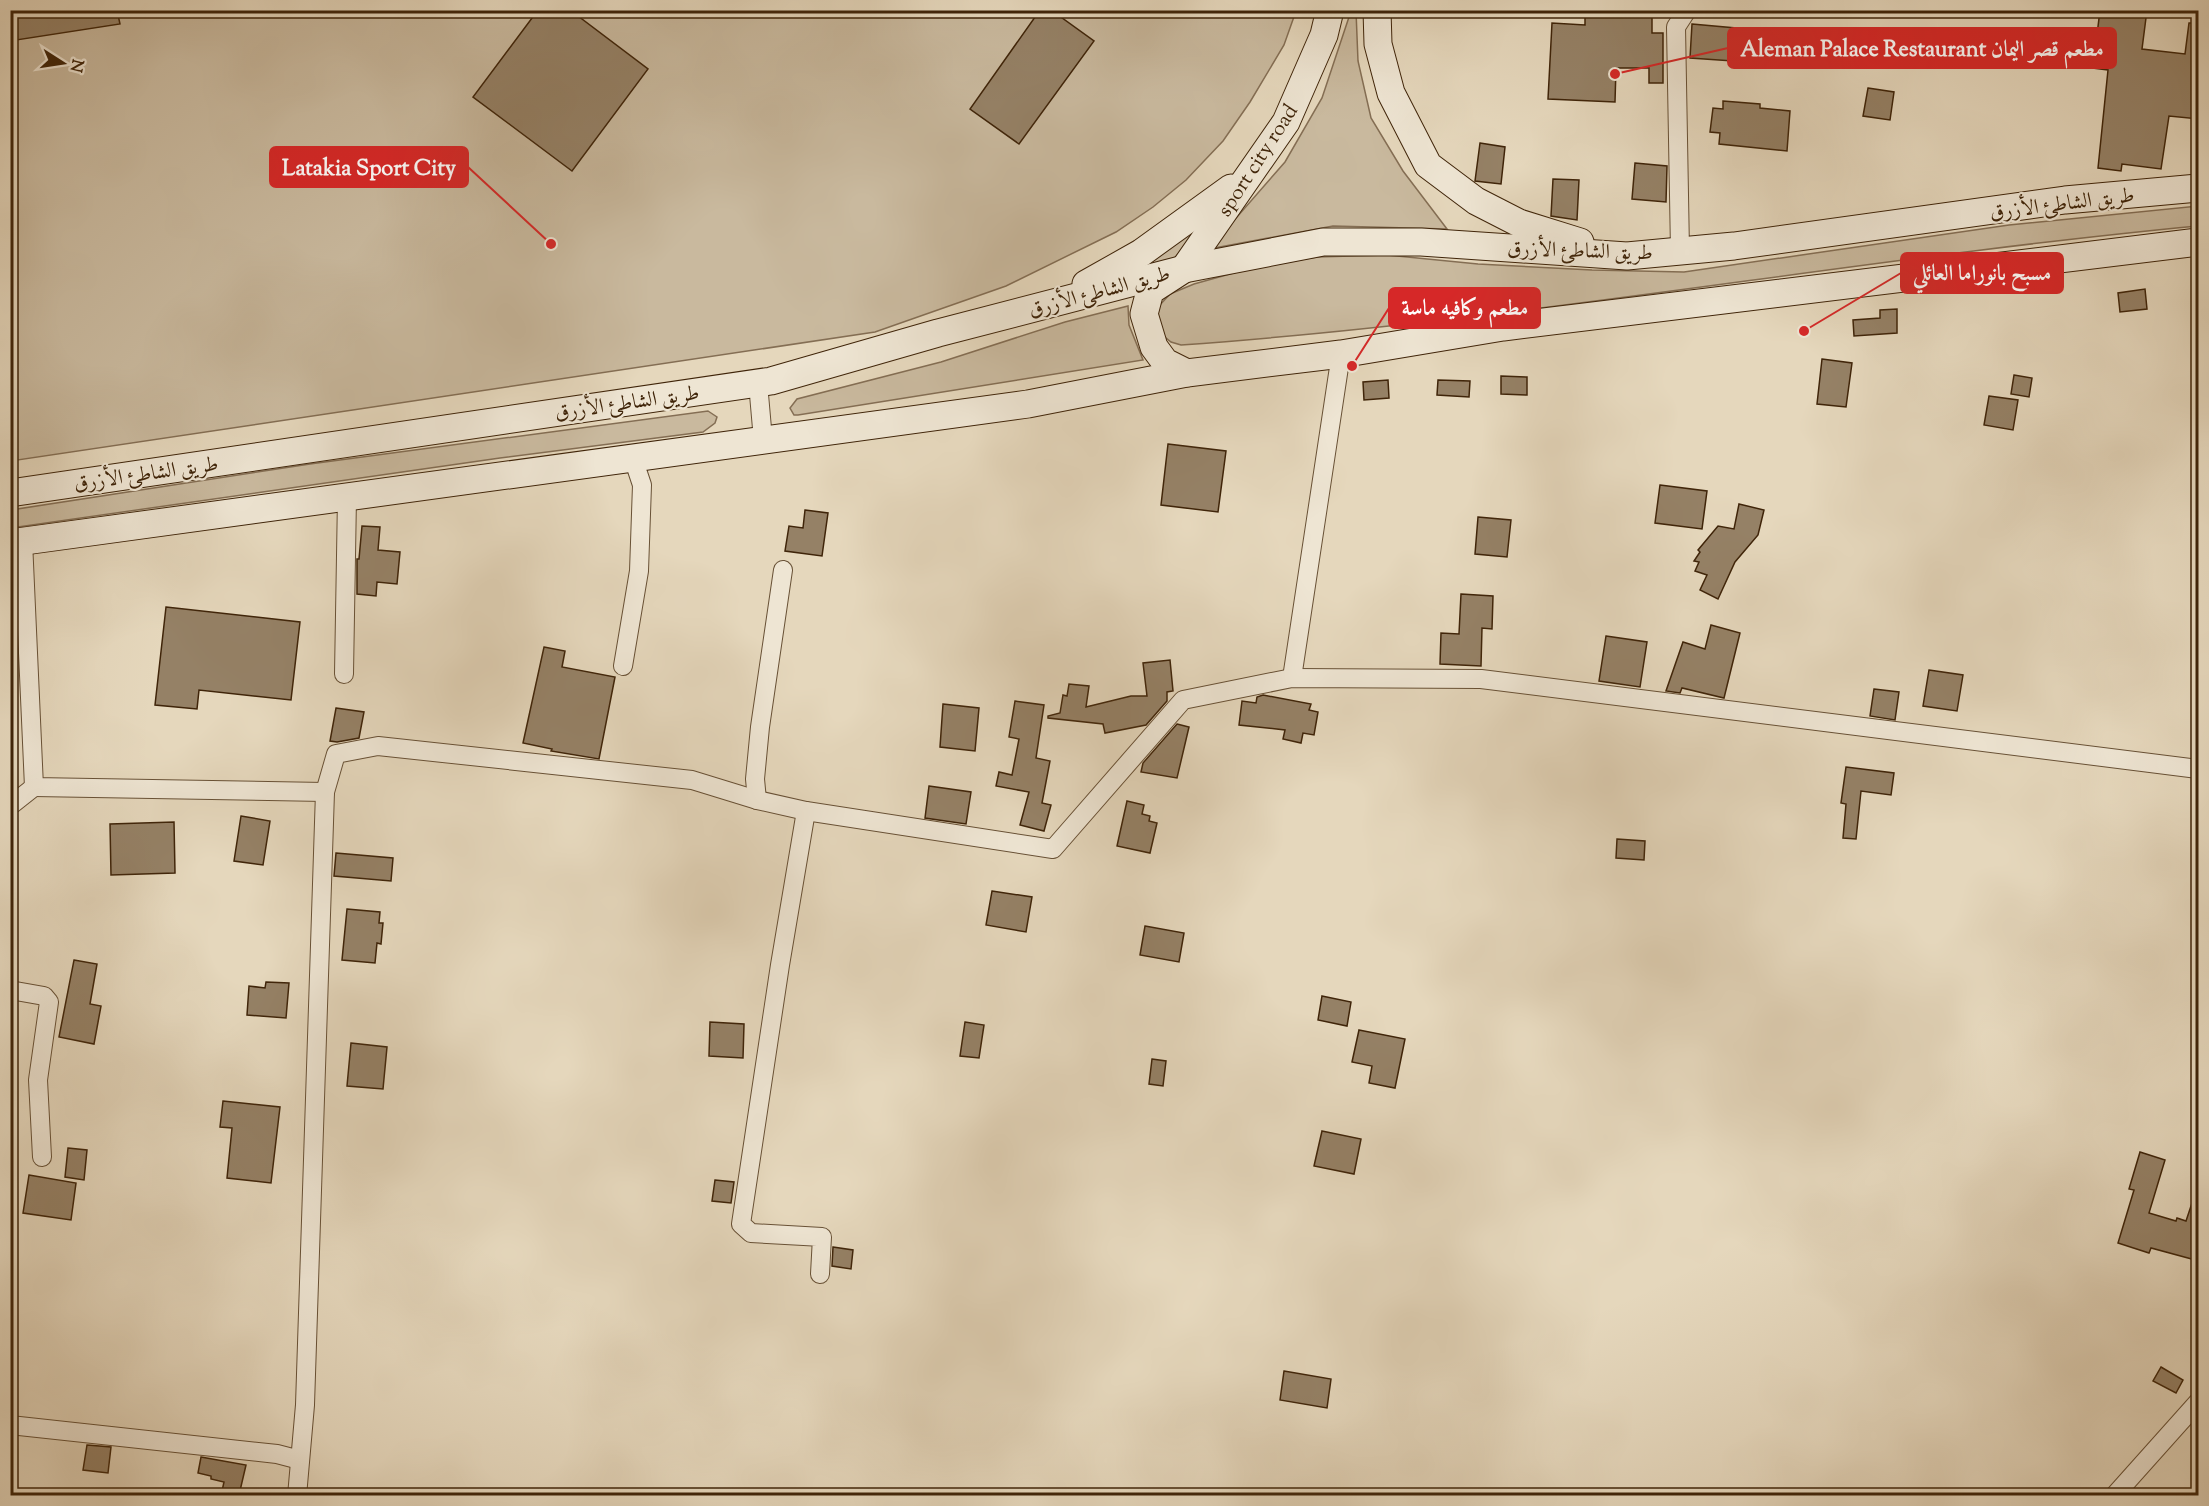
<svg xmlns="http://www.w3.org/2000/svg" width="2209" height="1506" font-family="'Sorts Mill Goudy',Amiri,serif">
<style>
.green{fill:#c9b99e;stroke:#846e54;stroke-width:1.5}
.building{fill:#958166;stroke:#3f2409;stroke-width:1.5}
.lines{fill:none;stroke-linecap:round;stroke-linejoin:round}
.street-casing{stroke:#685136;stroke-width:20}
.secondary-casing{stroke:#3f2409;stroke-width:29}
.street{stroke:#eee5d3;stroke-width:18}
.secondary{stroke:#eee5d3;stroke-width:27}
.labels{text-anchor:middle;stroke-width:4.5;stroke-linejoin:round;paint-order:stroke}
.street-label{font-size:21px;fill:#3f2409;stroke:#eee5d3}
.leader{fill:none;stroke:#d62828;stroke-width:2}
.callout-dot{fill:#d62828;stroke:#eee5d3;stroke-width:2}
.callout{fill:#d62828;stroke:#d62828;stroke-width:2}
.callout-label{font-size:22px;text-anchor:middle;font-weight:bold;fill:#fff}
</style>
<rect width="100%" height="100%" fill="#e5d7bc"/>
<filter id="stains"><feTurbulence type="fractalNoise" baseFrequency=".00333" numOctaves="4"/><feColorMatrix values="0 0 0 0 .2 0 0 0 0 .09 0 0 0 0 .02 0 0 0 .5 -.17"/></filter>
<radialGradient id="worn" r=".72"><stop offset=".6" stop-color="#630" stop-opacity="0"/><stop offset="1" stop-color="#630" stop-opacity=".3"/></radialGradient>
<g class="green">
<polygon points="11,11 1296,11 1284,45 1250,102 1223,141 1186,180 1153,207 1116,232 1006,286 875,332 11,461"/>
<polygon points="1351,11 1356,11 1358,61 1371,118 1403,171 1447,229 1333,226 1209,249 1285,162 1322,98"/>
<path d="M2198 206V226C1859 258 1522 321 1181 345L1171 342 1160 333 1156 318 1159 306 1170 294 1194 284 1255 267 1317 257 1387 255 1478 264 1592 270 1684 272 2009 225Z"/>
<polygon points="1211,213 1173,260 1129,272"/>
<polygon points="1128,306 1129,325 1143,360 798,415 794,415 790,408 797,399 941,362 1065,322"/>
<polygon points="708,411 717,417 715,423 703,432 500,458 11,528 11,510 310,464"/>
</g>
<g class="building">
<polygon points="10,10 117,10 120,24 10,41"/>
<polygon points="538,10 570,10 648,69 572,171 473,97"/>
<polygon points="1040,10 1051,10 1094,41 1019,144 970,109"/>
<polygon points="1585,10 1652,10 1652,33 1663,33 1663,83 1649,83 1649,68 1616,68 1615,102 1548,99 1552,23 1585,25"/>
<polygon points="2100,10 2147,10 2142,49 2185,54 2189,23 2199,23 2199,119 2169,116 2161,169 2122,164 2121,171 2098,168 2108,70 2093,68"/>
<polygon points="1692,24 1736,28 1733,61 1690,58"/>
<polygon points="1868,88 1894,92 1890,120 1863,116"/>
<polygon points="1723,101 1760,104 1760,108 1790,111 1787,151 1719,144 1720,133 1710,132 1713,108 1723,109"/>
<polygon points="1480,143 1505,147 1501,184 1475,181"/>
<polygon points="1635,163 1667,166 1666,202 1632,199"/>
<polygon points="1553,179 1579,180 1577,220 1551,216"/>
<polygon points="2145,289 2147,309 2120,312 2118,293"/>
<polygon points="1897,309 1897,333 1854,336 1853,320 1880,318 1880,310"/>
<polygon points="1822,359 1852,363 1846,407 1817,404"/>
<polygon points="2014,375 2032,378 2029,397 2011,394"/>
<polygon points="1501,376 1527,377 1527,395 1501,394"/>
<polygon points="1388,380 1389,398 1364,400 1363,382"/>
<polygon points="1438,380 1470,381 1469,397 1437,395"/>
<polygon points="1989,396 2018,400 2013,430 1984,425"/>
<polygon points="1168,444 1226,451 1218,512 1161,505"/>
<polygon points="1660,485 1707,491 1702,529 1655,523"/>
<polygon points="1739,504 1764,510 1758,535 1735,562 1718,599 1700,590 1707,575 1695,571 1699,562 1694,561 1700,552 1698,550 1718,526 1734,529"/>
<polygon points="805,510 828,513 822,556 785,551 789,526 803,528"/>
<polygon points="1478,517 1511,520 1507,557 1475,554"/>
<polygon points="362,526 380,527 378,550 400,552 397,584 377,582 376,596 357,594 357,559 359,559"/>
<polygon points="1461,594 1493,596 1492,629 1482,628 1481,666 1440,664 1441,633 1459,634"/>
<polygon points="166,607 300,622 291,700 199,690 197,709 155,705"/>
<polygon points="1711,625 1740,633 1724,698 1682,688 1680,693 1666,691 1683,642 1705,649"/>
<polygon points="1606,636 1647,642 1640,687 1599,681"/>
<polygon points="544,647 565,651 562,667 615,677 599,759 551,751 552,749 523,743"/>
<polygon points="1170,660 1173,691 1167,692 1167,701 1146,725 1105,733 1103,724 1048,718 1048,716 1060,713 1063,695 1067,696 1069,684 1089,686 1086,707 1131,696 1147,696 1143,663"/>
<polygon points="1929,670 1963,675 1957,711 1923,706"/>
<polygon points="1874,689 1899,692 1895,720 1870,716"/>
<polygon points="1263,695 1311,704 1309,710 1318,712 1314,735 1303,733 1301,743 1283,739 1285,730 1239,725 1242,701 1256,703 1257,697"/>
<polygon points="1015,701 1044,705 1036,758 1050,761 1042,803 1051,805 1044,831 1020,825 1029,792 996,786 999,772 1012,775 1019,739 1009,737"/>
<polygon points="943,704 979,708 975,751 940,747"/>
<polygon points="336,708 364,712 359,738 337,742 330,741"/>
<polygon points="1177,724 1189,727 1177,778 1141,772 1143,763"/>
<polygon points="1846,767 1894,773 1891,795 1861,791 1856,839 1843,838 1846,804 1841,803"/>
<polygon points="929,786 971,792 966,824 925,818"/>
<polygon points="1127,801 1144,805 1142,814 1150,816 1149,821 1157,823 1150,853 1117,846"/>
<polygon points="241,816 270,821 263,865 234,861"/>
<polygon points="174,822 175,873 111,875 110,824"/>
<polygon points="1617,839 1645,841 1644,860 1616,858"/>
<polygon points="336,853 393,858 391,881 334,876"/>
<polygon points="992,891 1032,897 1026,932 986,925"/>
<polygon points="347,909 380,912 379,923 383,923 381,944 377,943 375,963 342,960"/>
<polygon points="1145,926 1184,933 1179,962 1140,955"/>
<polygon points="74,960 97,964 90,1004 101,1006 94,1044 59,1037"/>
<polygon points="266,982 289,983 286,1018 247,1015 249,986 265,988"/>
<polygon points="1322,996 1351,1002 1347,1026 1318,1020"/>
<polygon points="710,1022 744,1024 743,1058 709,1056"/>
<polygon points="965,1022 984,1025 979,1058 960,1056"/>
<polygon points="1359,1030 1405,1039 1395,1088 1369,1083 1372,1066 1352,1062"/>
<polygon points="351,1043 387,1047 383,1089 347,1086"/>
<polygon points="1152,1059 1166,1061 1163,1086 1149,1084"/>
<polygon points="223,1101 280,1107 271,1183 227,1178 232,1128 220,1127"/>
<polygon points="1322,1131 1361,1139 1354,1174 1314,1166"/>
<polygon points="68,1148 87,1150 84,1180 65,1177"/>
<polygon points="2140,1152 2165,1160 2149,1213 2176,1221 2177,1218 2186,1221 2196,1191 2199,1191 2199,1261 2151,1248 2149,1253 2118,1243 2134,1190 2129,1189"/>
<polygon points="29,1175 76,1183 71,1220 23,1213"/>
<polygon points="715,1180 734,1182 731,1203 712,1201"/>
<polygon points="833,1247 853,1250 851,1269 832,1266"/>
<polygon points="2161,1367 2183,1380 2176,1393 2153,1381"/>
<polygon points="1284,1371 1331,1379 1327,1408 1280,1400"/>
<polygon points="87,1445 111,1447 108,1473 83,1470"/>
<polygon points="201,1457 246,1465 239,1495 222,1491 224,1482 211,1479 211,1476 198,1473"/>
</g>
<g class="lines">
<defs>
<g id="street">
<polyline points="1680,251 1676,27 1687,10"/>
<polyline points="758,383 763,440"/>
<polyline points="23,541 34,787 325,792"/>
<polyline points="623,666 639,571 642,485 633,458"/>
<polyline points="344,674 347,497"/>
<polyline points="1292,678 1341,354"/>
<polyline points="757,800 755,779 760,727 783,570"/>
<polyline points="10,806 34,787"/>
<polyline points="806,811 780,965 741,1224 751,1233 822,1237 820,1274"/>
<polyline points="10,990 44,996 49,1002 38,1080 42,1157"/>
<polyline points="10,1425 277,1454 300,1460"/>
<polyline points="297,1496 305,1405 325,792 336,754 378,746 692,780 757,800 806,811 1053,849 1183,700 1292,678 1481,679 2198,769"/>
<polyline points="2114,1496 2198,1402"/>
</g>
<g id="secondary">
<polyline points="1377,10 1378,44 1391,93 1428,165 1476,201 1519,223 1580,242"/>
<polyline points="1086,284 1141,253 1231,188"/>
<polyline points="1187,373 1165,362 1154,347 1144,314 1150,291 1184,269 1286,122 1324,35 1330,10"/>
<polyline points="10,493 771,381 938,333 1184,269 1323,242 1421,242 1627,256 1734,246 2065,200 2198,188"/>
<polyline points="10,543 1028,404 1187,373 1341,354 1503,327 2198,242"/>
</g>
</defs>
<use href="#street" class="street-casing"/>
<use href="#secondary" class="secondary-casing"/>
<use href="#street" class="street"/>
<use href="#secondary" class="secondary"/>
</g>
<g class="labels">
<g class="street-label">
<text transform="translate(1257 160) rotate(-57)" y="7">sport city road</text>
<text transform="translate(2062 203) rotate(-7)" y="7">طريق الشاطئ الأزرق</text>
<text transform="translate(1580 250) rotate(2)" y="7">طريق الشاطئ الأزرق</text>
<text transform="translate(1099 291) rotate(-15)" y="7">طريق الشاطئ الأزرق</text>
<text transform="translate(627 402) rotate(-8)" y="7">طريق الشاطئ الأزرق</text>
<text transform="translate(146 473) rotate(-8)" y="7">طريق الشاطئ الأزرق</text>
</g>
</g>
<path class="leader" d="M1615 74L1728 48M551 244L468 167M1804 331L1901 273M1352 366L1389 308"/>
<g class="callout-dot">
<circle cx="1615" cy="74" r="6"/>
<circle cx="551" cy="244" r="6"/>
<circle cx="1804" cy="331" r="6"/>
<circle cx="1352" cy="366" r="6"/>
</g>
<g class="callout">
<rect x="1728" y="28" width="388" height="40" rx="6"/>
<rect x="270" y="147" width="198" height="40" rx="6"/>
<rect x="1901" y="253" width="162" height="40" rx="6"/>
<rect x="1389" y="288" width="151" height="40" rx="6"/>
</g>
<g class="callout-label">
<text x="1922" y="56">Aleman Palace Restaurant مطعم قصر اليمان</text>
<text x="369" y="175">Latakia Sport City</text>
<text x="1982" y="280">مسبح بانوراما العائلي</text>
<text x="1465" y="315">مطعم وكافيه ماسة</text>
</g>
<rect width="2209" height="1506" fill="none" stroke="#e5d7bc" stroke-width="36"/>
<rect x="12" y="12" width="2185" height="1482" fill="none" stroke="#3f2409" stroke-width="3"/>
<rect x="18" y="18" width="2173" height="1470" fill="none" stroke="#3f2409" stroke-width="1.5"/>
<g transform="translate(63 63) rotate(102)" stroke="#eee5d3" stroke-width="4.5" paint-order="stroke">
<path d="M0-4.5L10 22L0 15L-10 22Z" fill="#3f2409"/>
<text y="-9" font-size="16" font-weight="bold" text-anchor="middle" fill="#3f2409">N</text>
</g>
<rect width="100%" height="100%" filter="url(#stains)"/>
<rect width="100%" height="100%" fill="url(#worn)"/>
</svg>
